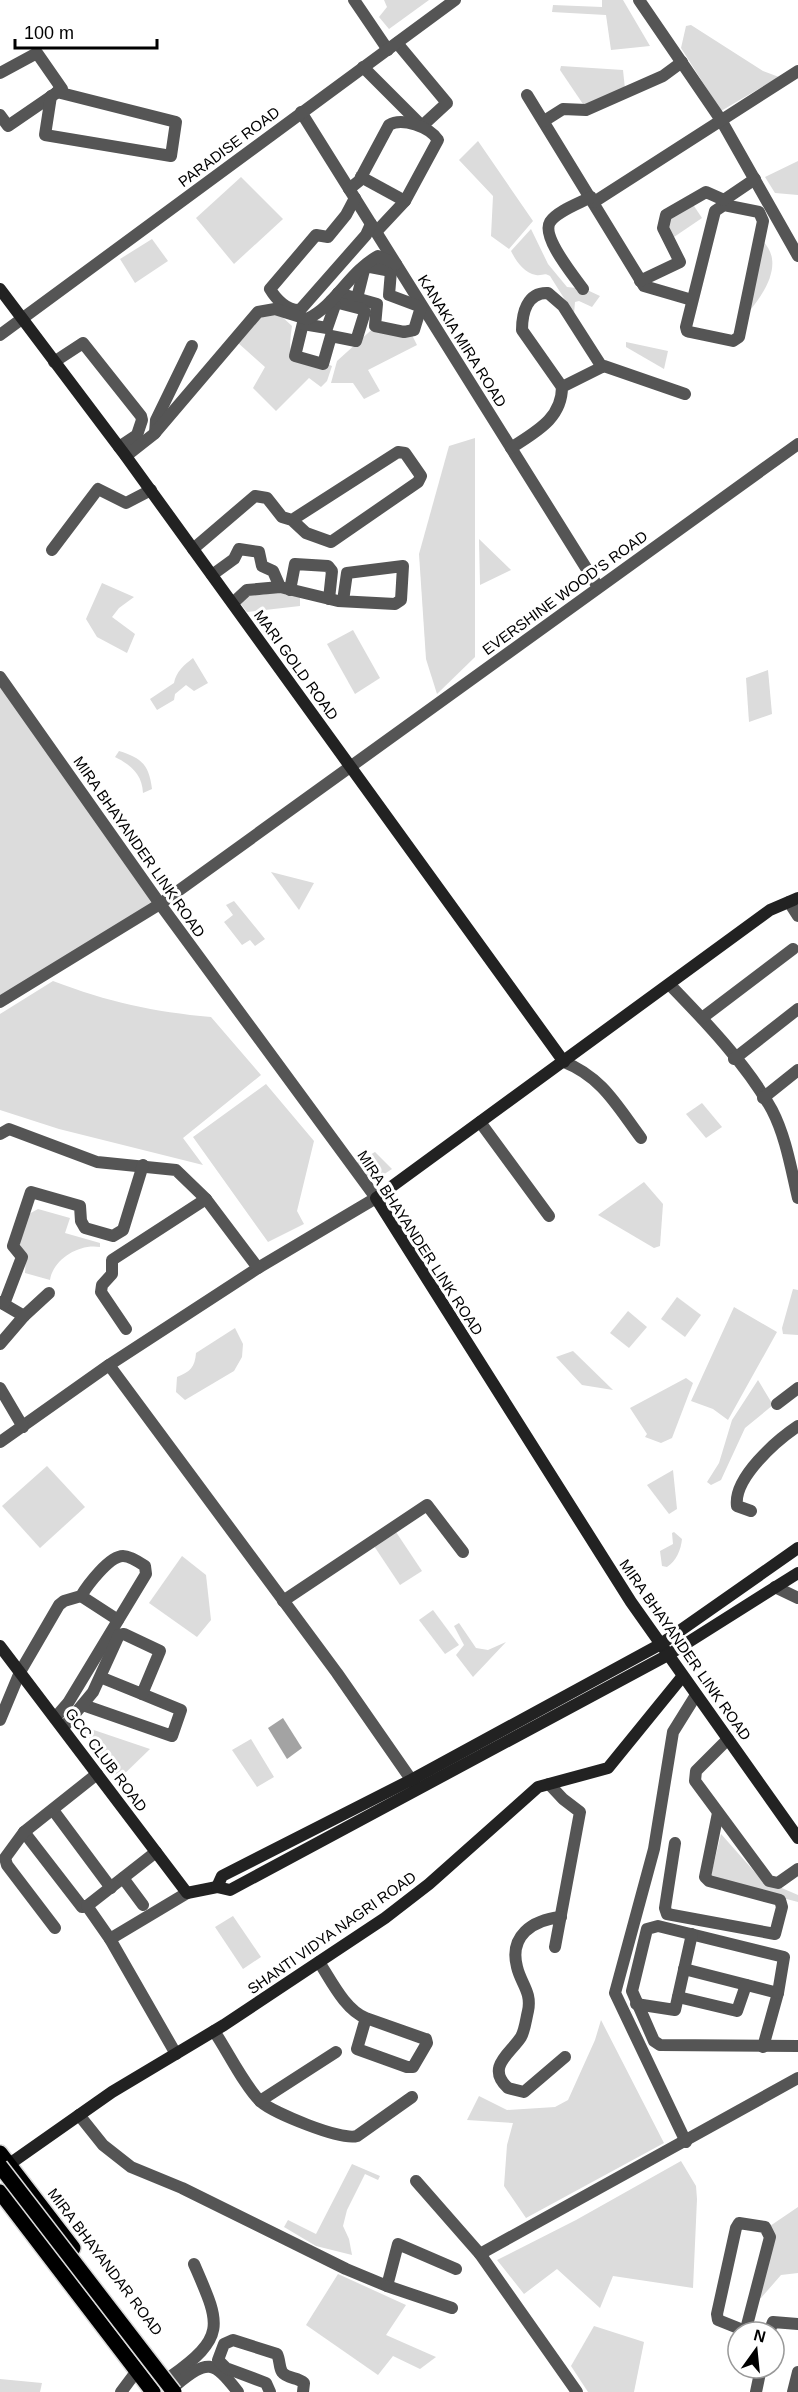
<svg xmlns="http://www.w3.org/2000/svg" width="798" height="2392" font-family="Arial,sans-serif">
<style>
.green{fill:#dcdcdc}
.water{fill:#a3a3a3}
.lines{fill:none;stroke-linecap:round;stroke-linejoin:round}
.primary-casing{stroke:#dbdbdb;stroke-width:18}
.street{stroke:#555;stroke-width:12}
.secondary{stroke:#222;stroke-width:12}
.primary{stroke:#000;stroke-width:15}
.primary-bridge-casing{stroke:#dbdbdb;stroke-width:18;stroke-linecap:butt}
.primary-bridge{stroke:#000;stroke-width:15}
.labels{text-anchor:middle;stroke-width:6;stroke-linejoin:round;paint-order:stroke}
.street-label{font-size:15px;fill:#000;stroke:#fff}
</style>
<rect width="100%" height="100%" fill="#fff"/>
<g class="green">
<polygon points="384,0 429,0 389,29 379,17 387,7"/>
<polygon points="602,0 623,0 650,46 611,50 606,15 552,12 553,5 602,7"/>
<polygon points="691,25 763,71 779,77 721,111 681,48 686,26"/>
<polygon points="561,66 623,70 625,89 585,107 560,70"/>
<polygon points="478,141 533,221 509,249 491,236 493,196 459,160"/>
<polygon points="798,161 798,195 775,193 765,177"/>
<polygon points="241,177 283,219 234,264 196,218"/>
<polygon points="692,203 702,218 674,237 664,222"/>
<path d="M531 229 548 264 567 287 585 289 600 296 592 307 579 301 575 302 574 314 550 276C544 272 543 276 536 275 524 273 516 261 511 251Z"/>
<path d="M757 236C787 258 767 290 748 313Z"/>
<polygon points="152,239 168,261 135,283 120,259"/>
<path d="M278 313 292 326C284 380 304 353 332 366L327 381 321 387 309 378 276 411 253 388 265 367 237 342 257 318Z"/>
<polygon points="378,324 412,335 417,345 368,370 380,391 364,399 353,383 331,383 337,361"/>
<polygon points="626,342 668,351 664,369 626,347"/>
<polygon points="475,438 475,657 437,694 426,659 419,554 449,446"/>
<polygon points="479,539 511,570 480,585"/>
<polygon points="102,583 134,597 119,608 112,617 135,634 127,653 97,637 86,619"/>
<polygon points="274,592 300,597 300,606 247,612 240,603 246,593 263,595"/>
<polygon points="353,630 380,678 355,694 327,644"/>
<path d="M193 658 208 683 194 691 186 685 175 694 174 700 157 710 150 699 174 683C176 672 184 665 193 658Z"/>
<polygon points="768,670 772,714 749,722 746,678"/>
<polygon points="0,677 160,904 0,1001"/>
<path d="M119 751C142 758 149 765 152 789L143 793C142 774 131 765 115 757Z"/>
<polygon points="271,872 314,883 299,910"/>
<polygon points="234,901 265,939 255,946 250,940 242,945 224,922 233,915 226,905"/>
<path d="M53 981C108 1002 154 1012 211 1017L261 1075 183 1138 203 1165 59 1129 0 1110V1014Z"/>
<polygon points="266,1084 314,1141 297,1211 304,1224 268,1242 193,1137"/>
<polygon points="702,1103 722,1127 706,1138 686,1114"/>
<polygon points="375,1152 392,1169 372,1182 356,1163"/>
<polygon points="644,1182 663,1204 660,1246 654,1248 598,1215"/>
<path d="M38 1209 70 1218 65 1233 100 1243V1247C80 1243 53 1259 50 1280L25 1273 26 1256 16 1248 29 1214Z"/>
<polygon points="793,1289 798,1290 798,1335 783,1334 782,1328"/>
<polygon points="677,1297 701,1315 685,1337 661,1319"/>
<polygon points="734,1307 777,1332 728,1420 713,1409 691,1401"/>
<polygon points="628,1311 647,1327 629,1348 610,1333"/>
<path d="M235 1328 243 1344 242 1357 234 1371 185 1400 176 1392 177 1377C190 1372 195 1367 196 1353Z"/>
<polygon points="573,1351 613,1390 582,1385 556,1357"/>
<polygon points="686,1378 693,1383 672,1438 661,1443 645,1437 647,1434 630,1408"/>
<polygon points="758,1380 773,1405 745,1428 721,1480 711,1485 707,1482 719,1463 732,1420"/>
<polygon points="47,1466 85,1507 40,1548 2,1506"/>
<polygon points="673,1470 677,1509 669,1514 647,1485"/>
<polygon points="396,1532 422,1571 400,1585 374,1546"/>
<path d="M674 1532 682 1539C681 1550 676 1561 667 1567L662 1566 660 1551 673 1544 672 1533Z"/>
<polygon points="182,1556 206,1575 211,1620 197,1637 149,1603"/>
<polygon points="433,1610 459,1645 445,1654 419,1620"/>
<polygon points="459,1623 476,1648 488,1650 506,1642 473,1677 456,1655 464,1645 454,1626"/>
<polygon points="79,1725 150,1749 118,1780"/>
<polygon points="251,1739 274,1777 257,1787 232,1750"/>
<polygon points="721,1834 761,1879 798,1895 798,1902 710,1879"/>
<polygon points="233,1916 261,1957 243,1969 215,1927"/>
<polygon points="601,2020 664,2143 526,2218 504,2186 507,2145 513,2123 467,2120 479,2096 507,2110 555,2107 568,2100 595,2040"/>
<polygon points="681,2161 696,2186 697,2199 693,2288 613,2276 600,2308 557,2269 524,2294 497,2260 576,2220"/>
<polygon points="352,2164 380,2176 378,2180 365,2174 347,2210 343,2226 349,2239 352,2255 316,2246 284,2227 288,2220 316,2234"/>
<polygon points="798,2207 798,2273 781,2275 761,2298 755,2299 770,2226"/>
<polygon points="338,2274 406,2305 386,2335 436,2357 420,2369 393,2356 378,2375 306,2325"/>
<polygon points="594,2326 644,2342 634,2392 588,2392 571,2366"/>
<polygon points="0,2379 42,2383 40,2392 0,2392"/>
</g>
<polygon class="water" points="283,1718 302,1748 287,1759 268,1728"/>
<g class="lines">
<defs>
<g id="primary">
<polyline points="0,2153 73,2248"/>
<polyline points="0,2192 153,2392"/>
</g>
</defs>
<use href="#primary" class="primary-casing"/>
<g class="street">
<polyline points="354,0 388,50"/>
<polyline points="639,0 721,120 798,256"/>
<polyline points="363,67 422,126 447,103 397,43"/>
<polyline points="0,73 37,53 62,89 8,126 0,115"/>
<polyline points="527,95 644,286 692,300"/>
<polyline points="51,96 45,135 171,156 176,122 57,92"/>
<polyline points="301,112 598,587"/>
<polyline points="544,121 563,109 586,110 663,76 682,62"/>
<polyline points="361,177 405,201"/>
<path d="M349 189 359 181 389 125C402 117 430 127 438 140L405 201 376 232"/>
<path d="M355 198 346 215 328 237 316 235 270 289C276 299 287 311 300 310L366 235 371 224"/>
<polyline points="594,202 798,71"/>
<polygon points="724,205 759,212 763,221 739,337 733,341 690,332 687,331 686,327 715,211"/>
<polyline points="640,281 680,262 663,228 666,215 706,192 724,200 755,179"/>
<path d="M583 289C574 276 541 237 550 222 557 211 580 203 591 197"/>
<polyline points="338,293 377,304 375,326 404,332 414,330 421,307 389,295 391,271 365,266 357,298"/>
<polyline points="304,319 295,356 323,364 331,336 356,341 365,312 362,309 331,301"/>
<polyline points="303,324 327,328 335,305"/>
<polyline points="0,335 455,0"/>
<polyline points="54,362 83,343 141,416 142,420 137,435 119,447"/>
<path d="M562 387 522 330C522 313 527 292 548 293L563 306 602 367"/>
<polyline points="155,433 156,420 192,346"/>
<path d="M511 448C535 432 562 419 562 387L604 366 685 394"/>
<path d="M126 456 154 434 258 312 275 309 307 319C336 305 349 272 378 256L396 264"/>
<polyline points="193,549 255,496 267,498 282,517 292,520 398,452 405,453 421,476 418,482 331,542 306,533 292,520"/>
<polyline points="52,550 98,489 126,503 151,490"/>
<polyline points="212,575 234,559 239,549 259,552 262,566 273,571 280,587"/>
<polyline points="290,590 295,564 328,566 332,571 329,599"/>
<polyline points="233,603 247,590 280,587 338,601 395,604 401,600 403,566 347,573 343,601"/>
<polyline points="0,677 160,904 376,1198 258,1268 109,1365 0,1442"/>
<polyline points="789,902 798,916"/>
<path d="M670 985C705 1021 748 1066 772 1110 786 1137 791 1169 798 1198"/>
<polyline points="0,1002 160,904 798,444"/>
<polyline points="702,1018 793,949"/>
<polyline points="734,1059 798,1009"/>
<path d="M564 1062C602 1077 617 1106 641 1138"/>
<polyline points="763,1098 798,1070"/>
<polyline points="480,1122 549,1216"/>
<polyline points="0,1134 9,1129 97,1162 176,1170 206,1199 258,1268"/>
<polyline points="0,1302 24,1316 0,1344"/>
<polyline points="4,1304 22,1257 13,1246 31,1192 80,1206 81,1221 85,1228 113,1236 123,1230 143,1165"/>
<polyline points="24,1316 49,1293"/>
<polyline points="126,1329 101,1292 102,1285 112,1274 112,1260 206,1199"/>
<polyline points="109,1365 337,1673 417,1788"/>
<polyline points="0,1388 23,1427"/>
<polyline points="777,1404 798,1388"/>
<path d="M751 1511 737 1506C733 1478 777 1440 798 1426"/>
<polyline points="775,1587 798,1598"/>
<polyline points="81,1596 118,1620"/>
<polyline points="283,1601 427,1505 463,1552"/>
<polyline points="83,1705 172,1736 181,1710 142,1694"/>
<path d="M0 1720 20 1672 59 1605 64 1601 81 1596C87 1586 109 1556 123 1556 130 1556 139 1562 145 1566L146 1574 68 1703 55 1718"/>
<polyline points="63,1728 93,1692 119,1635 124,1634 160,1651 142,1694 100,1677"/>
<polyline points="728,1739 696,1771 695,1781 769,1881 778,1883 798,1869"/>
<polyline points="549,1784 563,1799 580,1812 555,1947"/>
<polyline points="53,1810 111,1888"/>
<polyline points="24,1832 82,1907 87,1906 156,1852"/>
<polyline points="675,1843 665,1908 667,1914 775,1934 782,1907 780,1900 709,1881 705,1877 718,1813"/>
<polyline points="123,1878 143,1905"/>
<polyline points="87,1906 110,1939"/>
<path d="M561 1917C532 1920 509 1936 517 1967 521 1984 532 1992 528 2011 526 2019 525 2030 521 2037 511 2053 485 2067 508 2088L524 2092 565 2057"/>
<polyline points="55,1928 7,1865 5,1858 24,1832 97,1774"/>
<path d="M319 1962C331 1980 345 2010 366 2018L425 2039H426L427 2043 413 2067H407L357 2049 366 2018"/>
<polyline points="684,1969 778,1993 763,2047"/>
<polyline points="778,1993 784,1957 658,1926 647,1929 632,1991 654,2041 660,2045 798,2046"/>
<polyline points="678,1997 737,2011 746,1985"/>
<polyline points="636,2004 675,2010 692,1934"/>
<path d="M214 2031C227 2050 245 2087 261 2102 274 2113 341 2141 357 2136L412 2097"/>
<polyline points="176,2054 110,1939 187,1893"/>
<polyline points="260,2101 336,2052"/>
<polyline points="79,2115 103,2145 131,2167 182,2188 346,2269 387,2286 398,2244 456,2269"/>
<polyline points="686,2142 615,1993 654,1849 673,1732 696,1695"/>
<polyline points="416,2181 480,2254 577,2392"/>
<polyline points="480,2254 798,2078"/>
<polyline points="387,2286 452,2308"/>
<polyline points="746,2329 770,2237 765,2227 739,2223 736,2228 717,2314 718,2320 748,2332"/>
<polyline points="769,2332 773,2322 798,2324"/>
<path d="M170 2377C228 2336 220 2324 194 2264"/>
<path d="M176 2385C208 2359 213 2360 238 2392"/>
<polyline points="121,2392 133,2376"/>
<path d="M270 2392 266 2383 226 2368 218 2360 224 2344 233 2340 277 2354C280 2360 279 2367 282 2372 287 2379 298 2377 304 2383L303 2392"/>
<polyline points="756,2392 761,2368"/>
<polyline points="793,2392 798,2372"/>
</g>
<g class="secondary">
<polyline points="0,289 125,455 564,1062"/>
<polyline points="798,898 770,910 376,1198 631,1602 798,1838"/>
<polyline points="0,1646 187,1893 217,1887 230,1890 668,1655 798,1573"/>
<polyline points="217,1887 222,1876 411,1780 661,1644 798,1548"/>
<polyline points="1,2170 112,2092 224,2025 385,1918 429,1884 538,1787 608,1768 682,1677"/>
</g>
<use href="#primary" class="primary"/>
<defs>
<polyline id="primary-bridge" points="0,2166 174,2392"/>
</defs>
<use href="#primary-bridge" class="primary-bridge-casing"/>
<use href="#primary-bridge" class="primary-bridge"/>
</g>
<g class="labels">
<g class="street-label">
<text transform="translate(229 147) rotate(-37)" y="5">PARADISE ROAD</text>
<text transform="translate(462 341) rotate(58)" y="5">KANAKIA MIRA ROAD</text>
<text transform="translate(565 593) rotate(-36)" y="5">EVERSHINE WOOD'S ROAD</text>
<text transform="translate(296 665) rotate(54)" y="5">MARI GOLD ROAD</text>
<text transform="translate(139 847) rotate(55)" y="5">MIRA BHAYANDER LINK ROAD</text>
<text transform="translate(420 1243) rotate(57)" y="5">MIRA BHAYANDER LINK ROAD</text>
<text transform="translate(685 1650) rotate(55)" y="5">MIRA BHAYANDER LINK ROAD</text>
<text transform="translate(106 1760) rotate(53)" y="5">GCC CLUB ROAD</text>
<text transform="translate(332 1933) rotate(-35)" y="5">SHANTI VIDYA NAGRI ROAD</text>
<text transform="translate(105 2262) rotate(53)" y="5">MIRA BHAYANDAR ROAD</text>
</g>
</g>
<g transform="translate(756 2350) rotate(15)"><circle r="28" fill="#ffffff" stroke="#999999" stroke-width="1.5"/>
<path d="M0-4.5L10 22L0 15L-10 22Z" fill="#000000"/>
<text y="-9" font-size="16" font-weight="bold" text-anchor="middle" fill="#000000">N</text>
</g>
<path d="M15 39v9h142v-9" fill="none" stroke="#000000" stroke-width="3"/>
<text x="24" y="39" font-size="18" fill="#000000" stroke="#ffffff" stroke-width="4.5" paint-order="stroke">100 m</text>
</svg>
